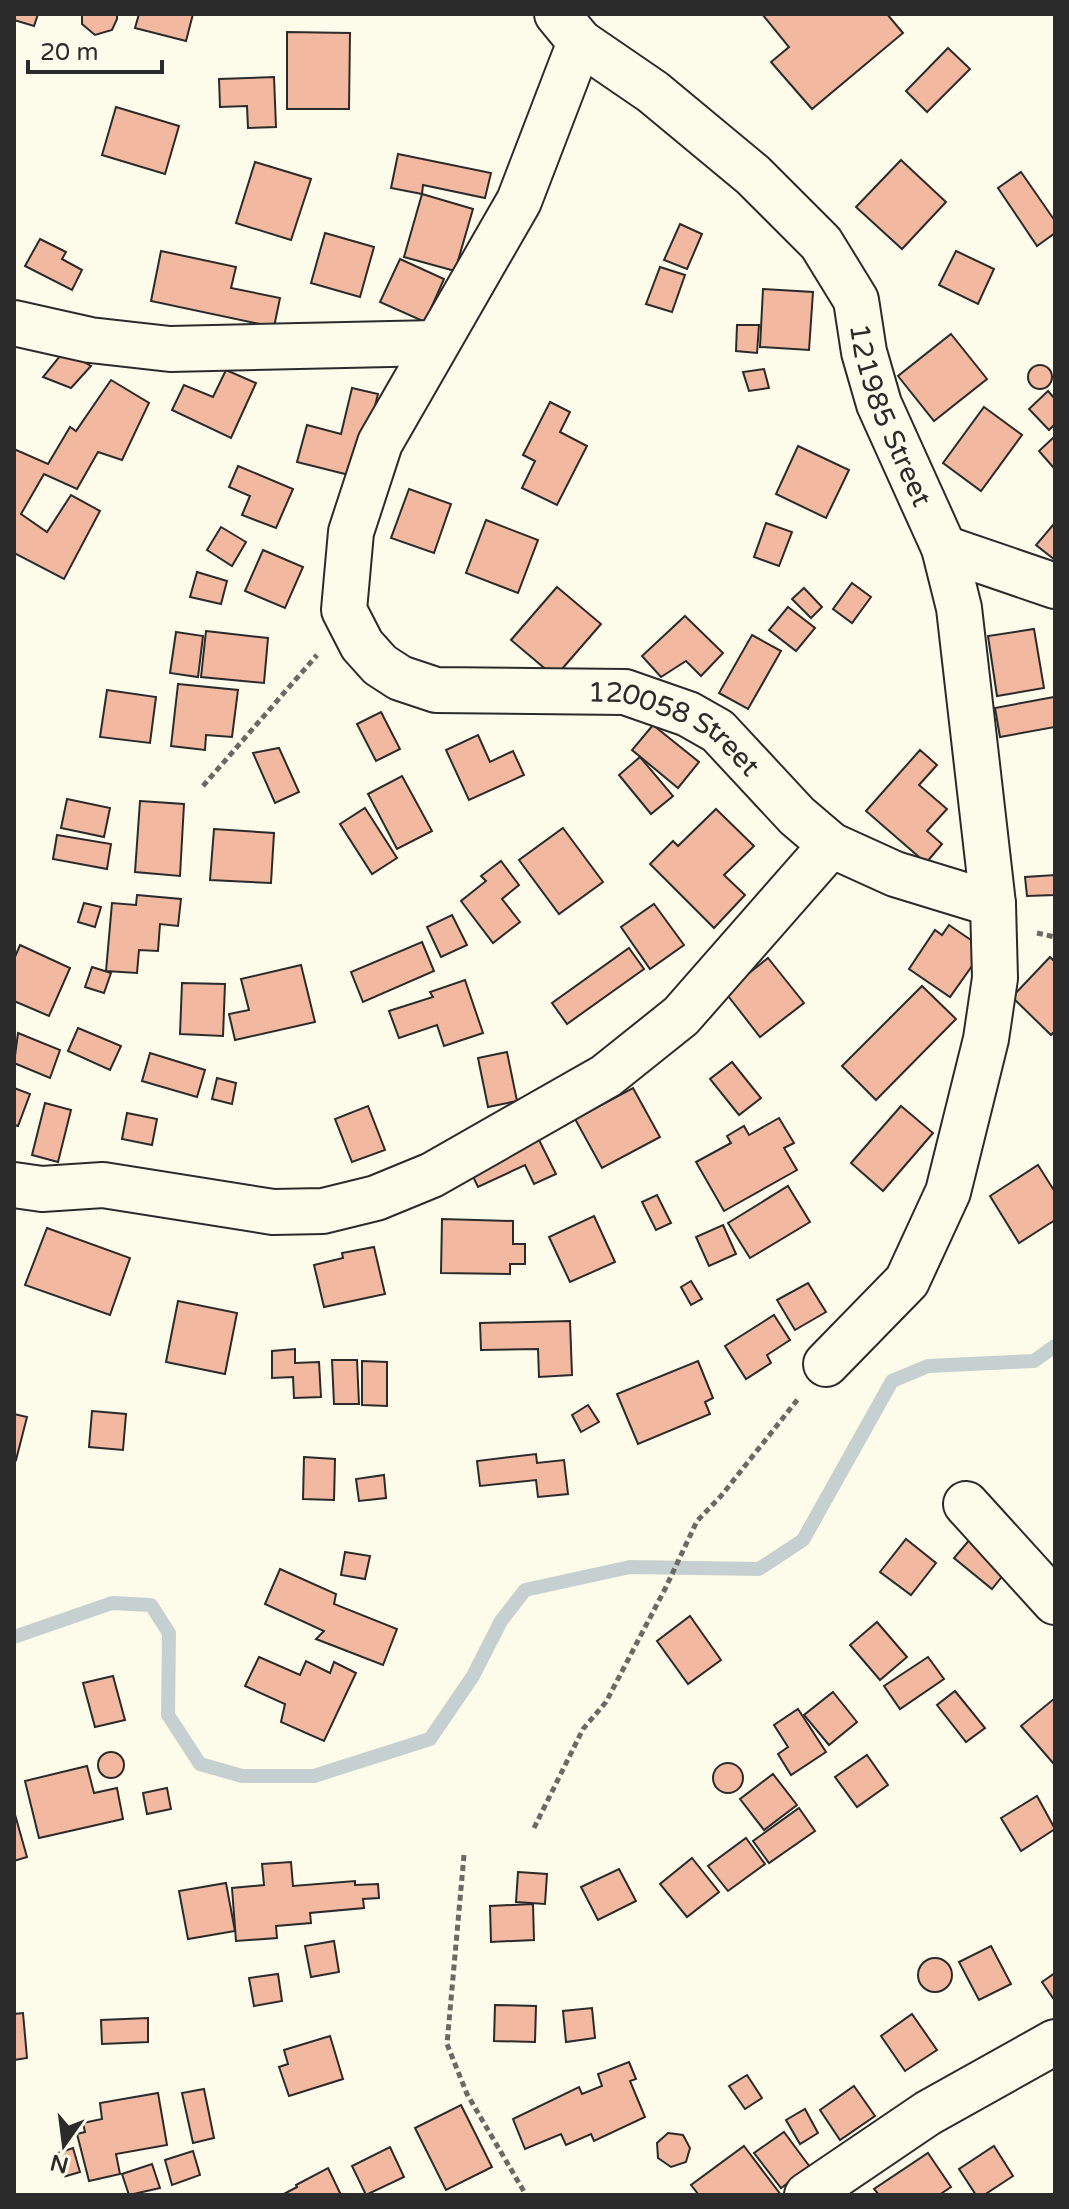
<svg xmlns="http://www.w3.org/2000/svg" width="1069" height="2209" font-family="'Varela Round',sans-serif">
<style>
.lines{fill:none;stroke-linecap:round;stroke-linejoin:round}
.stream{stroke:#c7d0d0;stroke-width:14}
.building{fill:#f2b8a0;stroke:#2b2b2b;stroke-width:2}
.minor-casing{stroke:#2b2b2b;stroke-width:48}
.path{stroke:#6a6964;stroke-width:5;stroke-dasharray:6 4;stroke-linecap:butt}
.minor{stroke:#fdfbea;stroke-width:44}
.labels{text-anchor:middle;stroke-width:6;stroke-linejoin:round;paint-order:stroke}
.street-label{font-size:28px;fill:#2b2b2b;stroke:#fdfbea}
</style>
<rect width="100%" height="100%" fill="#fdfbea"/>
<g class="lines">
<polyline class="stream" points="14,1637 112,1603 151,1605 169,1633 168,1715 200,1764 242,1776 314,1776 430,1739 473,1676 501,1621 525,1590 630,1567 759,1569 803,1540 892,1381 928,1366 1034,1361 1055,1346"/>
</g>
<g class="building">
<polygon points="14,14 38,14 34,26 14,20"/>
<polygon points="82,14 117,14 117,19 112,30 95,35 82,24"/>
<polygon points="139,14 193,14 186,41 135,28"/>
<polygon points="762,14 887,14 903,33 812,109 771,62 789,47"/>
<polygon points="287,32 350,33 349,109 287,109"/>
<polygon points="948,48 970,69 927,112 906,91"/>
<polygon points="274,77 276,127 248,128 247,106 220,107 219,79"/>
<polygon points="116,107 179,126 165,174 102,155"/>
<polygon points="398,154 491,173 485,198 423,185 422,194 391,188"/>
<polygon points="901,160 946,202 902,249 856,207"/>
<polygon points="255,162 311,179 291,240 236,223"/>
<polygon points="1021,172 1055,221 1055,233 1037,246 998,188"/>
<polygon points="422,194 473,209 455,271 404,257"/>
<polygon points="680,224 702,234 687,269 664,260"/>
<polygon points="325,233 374,247 360,297 311,283"/>
<polygon points="40,239 66,252 62,259 82,270 72,290 25,266"/>
<polygon points="161,251 236,267 231,288 280,298 274,327 151,301"/>
<polygon points="956,251 994,269 978,304 939,285"/>
<polygon points="400,259 444,279 425,322 380,302"/>
<polygon points="660,267 685,275 672,312 646,304"/>
<polygon points="763,289 813,292 809,350 760,347"/>
<polygon points="737,325 759,325 757,353 736,351"/>
<polygon points="951,334 987,379 934,421 898,376"/>
<polygon points="64,351 91,366 71,388 43,377"/>
<circle cx="1040" cy="377" r="12"/>
<polygon points="764,369 769,388 749,391 743,372"/>
<polygon points="226,370 256,383 231,438 172,410 184,385 213,397"/>
<polygon points="111,380 149,403 122,460 98,452 77,489 44,474 21,514 47,532 71,495 100,511 64,579 14,553 14,449 48,464 70,427 76,431"/>
<polygon points="352,388 378,394 357,477 297,462 307,425 341,434"/>
<polygon points="1048,391 1055,399 1055,424 1049,430 1029,409"/>
<polygon points="550,402 570,412 560,432 587,446 557,505 522,488 535,461 523,455"/>
<polygon points="984,407 1022,435 981,491 943,463"/>
<polygon points="1054,437 1055,465 1053,467 1039,451"/>
<polygon points="798,446 849,470 826,518 776,494"/>
<polygon points="238,466 293,489 276,528 242,515 250,496 229,487"/>
<polygon points="409,489 451,504 434,553 391,538"/>
<polygon points="486,520 538,540 518,593 466,573"/>
<polygon points="766,523 792,532 779,566 754,557"/>
<polygon points="1053,525 1055,527 1055,560 1036,545"/>
<polygon points="221,527 246,542 232,566 207,550"/>
<polygon points="263,550 303,567 285,608 245,591"/>
<polygon points="197,572 227,581 221,604 190,597"/>
<polygon points="852,583 871,597 852,623 833,609"/>
<polygon points="557,587 601,624 555,677 511,640"/>
<polygon points="804,588 822,607 811,618 792,599"/>
<polygon points="788,607 815,628 796,651 769,630"/>
<polygon points="685,616 723,653 701,676 686,661 661,677 642,656"/>
<polygon points="1034,629 1044,688 997,696 988,636"/>
<polygon points="206,631 268,638 264,683 201,677"/>
<polygon points="176,632 203,636 198,677 170,673"/>
<polygon points="752,635 781,651 748,709 719,693"/>
<polygon points="178,684 238,690 232,737 206,735 205,750 171,746"/>
<polygon points="107,690 156,697 150,743 100,737"/>
<polygon points="1054,697 1055,727 1000,737 995,708"/>
<polygon points="381,712 400,749 376,761 357,724"/>
<polygon points="653,725 699,762 678,788 632,750"/>
<polygon points="478,735 490,762 513,751 524,775 469,800 446,750"/>
<polygon points="279,748 299,792 275,803 253,753"/>
<polygon points="920,750 937,765 919,785 947,809 927,831 942,844 926,863 866,811"/>
<polygon points="640,757 673,796 651,814 619,775"/>
<polygon points="402,776 432,831 397,849 368,794"/>
<polygon points="67,799 110,808 104,837 61,828"/>
<polygon points="140,801 184,804 180,876 135,872"/>
<polygon points="365,808 397,858 372,874 340,824"/>
<polygon points="716,809 754,846 724,875 745,895 714,928 650,864 673,841 678,846"/>
<polygon points="563,828 603,882 559,914 519,860"/>
<polygon points="214,829 274,833 271,883 210,880"/>
<polygon points="57,835 111,844 107,869 53,859"/>
<polygon points="501,861 519,885 502,899 520,922 493,943 461,901 486,881 481,876"/>
<polygon points="1055,875 1055,895 1027,896 1025,877"/>
<polygon points="137,895 181,899 178,926 160,924 158,951 139,950 137,973 106,971 112,903 136,905"/>
<polygon points="84,903 101,907 95,927 78,922"/>
<polygon points="654,904 684,945 650,969 621,927"/>
<polygon points="452,915 467,945 441,957 427,927"/>
<polygon points="949,925 984,949 950,997 909,969 935,930 942,935"/>
<polygon points="422,942 434,971 363,1002 351,972"/>
<polygon points="20,945 70,968 49,1016 14,1001 14,959"/>
<polygon points="629,948 644,969 567,1024 552,1003"/>
<polygon points="1050,957 1055,962 1055,1031 1051,1035 1012,997"/>
<polygon points="768,958 804,1003 760,1037 725,992"/>
<polygon points="301,965 315,1022 235,1040 229,1014 249,1010 241,979"/>
<polygon points="92,967 111,973 104,993 85,987"/>
<polygon points="465,980 483,1033 444,1046 437,1025 399,1038 389,1011 433,997 430,992"/>
<polygon points="182,983 225,984 223,1036 180,1034"/>
<polygon points="922,986 956,1019 876,1100 842,1066"/>
<polygon points="78,1028 121,1046 110,1070 68,1051"/>
<polygon points="18,1033 60,1050 50,1078 14,1063"/>
<polygon points="507,1052 517,1101 488,1107 478,1058"/>
<polygon points="150,1053 205,1070 197,1097 142,1081"/>
<polygon points="732,1062 761,1098 739,1115 710,1079"/>
<polygon points="217,1078 236,1083 232,1104 212,1099"/>
<polygon points="14,1088 30,1094 18,1126 14,1125"/>
<polygon points="633,1088 660,1137 602,1168 575,1119"/>
<polygon points="45,1103 71,1110 58,1162 32,1155"/>
<polygon points="368,1106 385,1150 352,1162 335,1119"/>
<polygon points="901,1106 933,1133 883,1191 851,1163"/>
<polygon points="127,1113 157,1119 152,1145 122,1139"/>
<polygon points="779,1118 794,1143 784,1148 797,1170 724,1211 696,1162 731,1143 727,1136 744,1126 749,1135"/>
<polygon points="538,1138 556,1174 534,1184 525,1165 478,1187 467,1164"/>
<polygon points="1038,1165 1055,1192 1055,1220 1019,1243 990,1196"/>
<polygon points="788,1186 810,1222 750,1258 728,1223"/>
<polygon points="657,1195 671,1223 656,1230 642,1202"/>
<polygon points="594,1216 615,1262 570,1282 549,1237"/>
<polygon points="442,1219 513,1221 513,1244 525,1244 525,1264 510,1264 510,1274 441,1273"/>
<polygon points="723,1225 736,1254 709,1266 696,1237"/>
<polygon points="47,1228 130,1258 110,1315 25,1285"/>
<polygon points="374,1247 385,1294 324,1307 314,1265 343,1258 342,1253"/>
<polygon points="691,1281 702,1299 691,1305 681,1287"/>
<polygon points="808,1283 826,1312 795,1330 777,1300"/>
<polygon points="178,1301 237,1313 225,1374 166,1362"/>
<polygon points="774,1315 790,1340 767,1355 771,1363 746,1379 725,1346"/>
<polygon points="570,1321 572,1375 539,1377 538,1349 481,1350 480,1323"/>
<polygon points="295,1349 295,1363 319,1362 321,1397 294,1398 293,1377 272,1378 272,1351"/>
<polygon points="332,1360 357,1360 359,1404 334,1404"/>
<polygon points="362,1361 387,1362 387,1406 362,1405"/>
<polygon points="698,1361 713,1398 705,1402 710,1414 638,1444 617,1394"/>
<polygon points="588,1405 599,1422 581,1432 572,1415"/>
<polygon points="92,1411 126,1414 123,1450 89,1447"/>
<polygon points="14,1414 27,1417 16,1460 14,1459"/>
<polygon points="536,1454 537,1463 564,1460 568,1494 538,1497 536,1480 480,1486 477,1461"/>
<polygon points="304,1457 335,1459 334,1500 303,1499"/>
<polygon points="384,1475 386,1498 359,1501 356,1479"/>
<polygon points="971,1538 1008,1569 992,1589 954,1558"/>
<polygon points="906,1539 936,1563 911,1595 880,1572"/>
<polygon points="345,1552 370,1556 365,1579 341,1575"/>
<polygon points="280,1569 336,1594 334,1604 397,1629 383,1665 316,1639 324,1631 265,1604"/>
<polygon points="690,1616 721,1660 688,1684 657,1641"/>
<polygon points="877,1622 907,1657 880,1680 850,1645"/>
<polygon points="259,1657 300,1675 306,1661 330,1673 334,1662 356,1673 324,1741 281,1722 285,1704 245,1686"/>
<polygon points="928,1657 944,1679 900,1709 884,1686"/>
<polygon points="113,1676 125,1720 95,1727 83,1683"/>
<polygon points="955,1691 985,1728 966,1742 937,1705"/>
<polygon points="833,1692 857,1722 829,1745 804,1715"/>
<polygon points="1055,1698 1055,1762 1053,1763 1021,1726"/>
<polygon points="798,1709 826,1752 791,1775 778,1754 788,1747 774,1725"/>
<circle cx="111" cy="1765" r="13"/>
<polygon points="867,1755 888,1785 857,1807 835,1777"/>
<circle cx="728" cy="1778" r="15"/>
<polygon points="87,1766 94,1793 117,1788 123,1819 39,1838 25,1781"/>
<polygon points="773,1774 797,1805 764,1830 740,1799"/>
<polygon points="167,1788 171,1809 147,1814 143,1793"/>
<polygon points="1037,1796 1055,1829 1021,1851 1001,1818"/>
<polygon points="799,1808 815,1831 769,1863 753,1841"/>
<polygon points="14,1811 27,1857 14,1861"/>
<polygon points="746,1838 765,1864 728,1891 708,1866"/>
<polygon points="692,1858 719,1892 687,1917 660,1884"/>
<polygon points="291,1862 293,1886 355,1881 355,1885 378,1884 379,1898 363,1899 364,1908 310,1913 311,1923 276,1926 277,1938 236,1941 232,1888 264,1885 262,1864"/>
<polygon points="619,1869 636,1901 598,1920 581,1887"/>
<polygon points="518,1872 547,1874 545,1904 516,1902"/>
<polygon points="226,1883 235,1931 188,1939 179,1891"/>
<polygon points="533,1904 534,1940 491,1942 490,1906"/>
<polygon points="334,1941 339,1972 311,1977 305,1946"/>
<polygon points="991,1946 1011,1984 979,2000 959,1962"/>
<circle cx="935" cy="1975" r="17"/>
<polygon points="1055,1973 1055,2001 1042,1982"/>
<polygon points="278,1974 282,2001 254,2006 249,1978"/>
<polygon points="495,2005 536,2006 535,2042 494,2041"/>
<polygon points="592,2008 595,2038 566,2042 563,2011"/>
<polygon points="23,2013 27,2058 14,2060 14,2014"/>
<polygon points="912,2014 937,2050 905,2071 881,2036"/>
<polygon points="148,2018 148,2042 102,2044 101,2020"/>
<polygon points="330,2036 343,2079 289,2096 279,2067 288,2064 284,2050"/>
<polygon points="629,2062 636,2079 630,2081 645,2117 594,2141 591,2134 566,2145 561,2134 525,2149 513,2119 579,2087 582,2094 602,2086 598,2074"/>
<polygon points="747,2075 762,2098 745,2109 729,2086"/>
<polygon points="854,2086 875,2116 840,2140 820,2110"/>
<polygon points="204,2089 214,2138 193,2143 182,2093"/>
<polygon points="158,2093 167,2145 116,2154 120,2174 89,2181 77,2134 85,2132 83,2123 102,2119 100,2103"/>
<polygon points="461,2105 492,2167 446,2190 415,2128"/>
<polygon points="805,2109 818,2133 800,2144 786,2120"/>
<polygon points="784,2132 810,2167 781,2188 754,2153"/>
<polygon points="668,2133 683,2135 690,2148 686,2162 671,2167 658,2158 657,2143"/>
<polygon points="744,2146 781,2195 699,2195 691,2185"/>
<polygon points="994,2146 1013,2176 984,2195 976,2195 959,2169"/>
<polygon points="390,2147 404,2177 366,2195 352,2166"/>
<polygon points="73,2148 80,2172 63,2177 55,2154"/>
<polygon points="193,2151 200,2175 172,2185 165,2160"/>
<polygon points="928,2153 951,2187 939,2195 879,2195 874,2189"/>
<polygon points="152,2164 160,2188 129,2195 122,2174"/>
<polygon points="328,2168 341,2195 282,2195 297,2187 296,2185"/>
</g>
<g class="lines">
<defs>
<g id="minor">
<path id="s1" d="M557 14 580 42 519 201 380 443 351 532 344 610 362 645 380 665 400 678 436 690 625 692 688 714 718 731 797 816 831 845 895 874 993 904"/>
<path id="s2" d="M580 42 653 92 753 175 821 243 856 300 864 352 879 404 944 548 959 608 993 904 995 978 986 1039 948 1192 907 1281 826 1364"/>
<polyline points="14,323 90,340 170,349 436,343"/>
<polyline points="944,548 1055,586"/>
<polyline points="14,1185 42,1189 103,1185 273,1212 323,1211 376,1198 432,1175 606,1076 681,1016 831,845"/>
<polyline points="966,1504 1055,1602"/>
<polyline points="807,2195 928,2113 1055,2042"/>
</g>
</defs>
<use href="#minor" class="minor-casing"/>
<g class="path">
<polyline points="203,786 317,655"/>
<polyline points="1037,933 1055,937"/>
<polyline points="534,1828 583,1729 606,1702 666,1587 697,1521 721,1496 798,1399"/>
<polyline points="464,1855 447,2044 467,2094 526,2195"/>
</g>
<use href="#minor" class="minor"/>
</g>
<g class="labels">
<g class="street-label">
<text dy="10" stroke="none"><textPath href="#s2" startOffset="502">121985 Street</textPath></text>
<text dy="10" stroke="none"><textPath href="#s1" startOffset="1034">120058 Street</textPath></text>
</g>
</g>
<rect width="1069" height="2209" fill="none" stroke="#2b2b2b" stroke-width="32"/>
<g transform="translate(64 2145) rotate(194)" stroke="#fdfbea" stroke-width="6" paint-order="stroke">
<path d="M0-6L14 30L0 20L-14 30Z" fill="#2b2b2b"/>
<text y="-12" font-size="22" font-weight="bold" text-anchor="middle" fill="#2b2b2b">N</text>
</g>
<path d="M28 60v12h134v-12" fill="none" stroke="#2b2b2b" stroke-width="4"/>
<text x="40" y="60" font-size="24" fill="#2b2b2b" stroke="#fdfbea" stroke-width="6" paint-order="stroke">20 m</text>
</svg>
